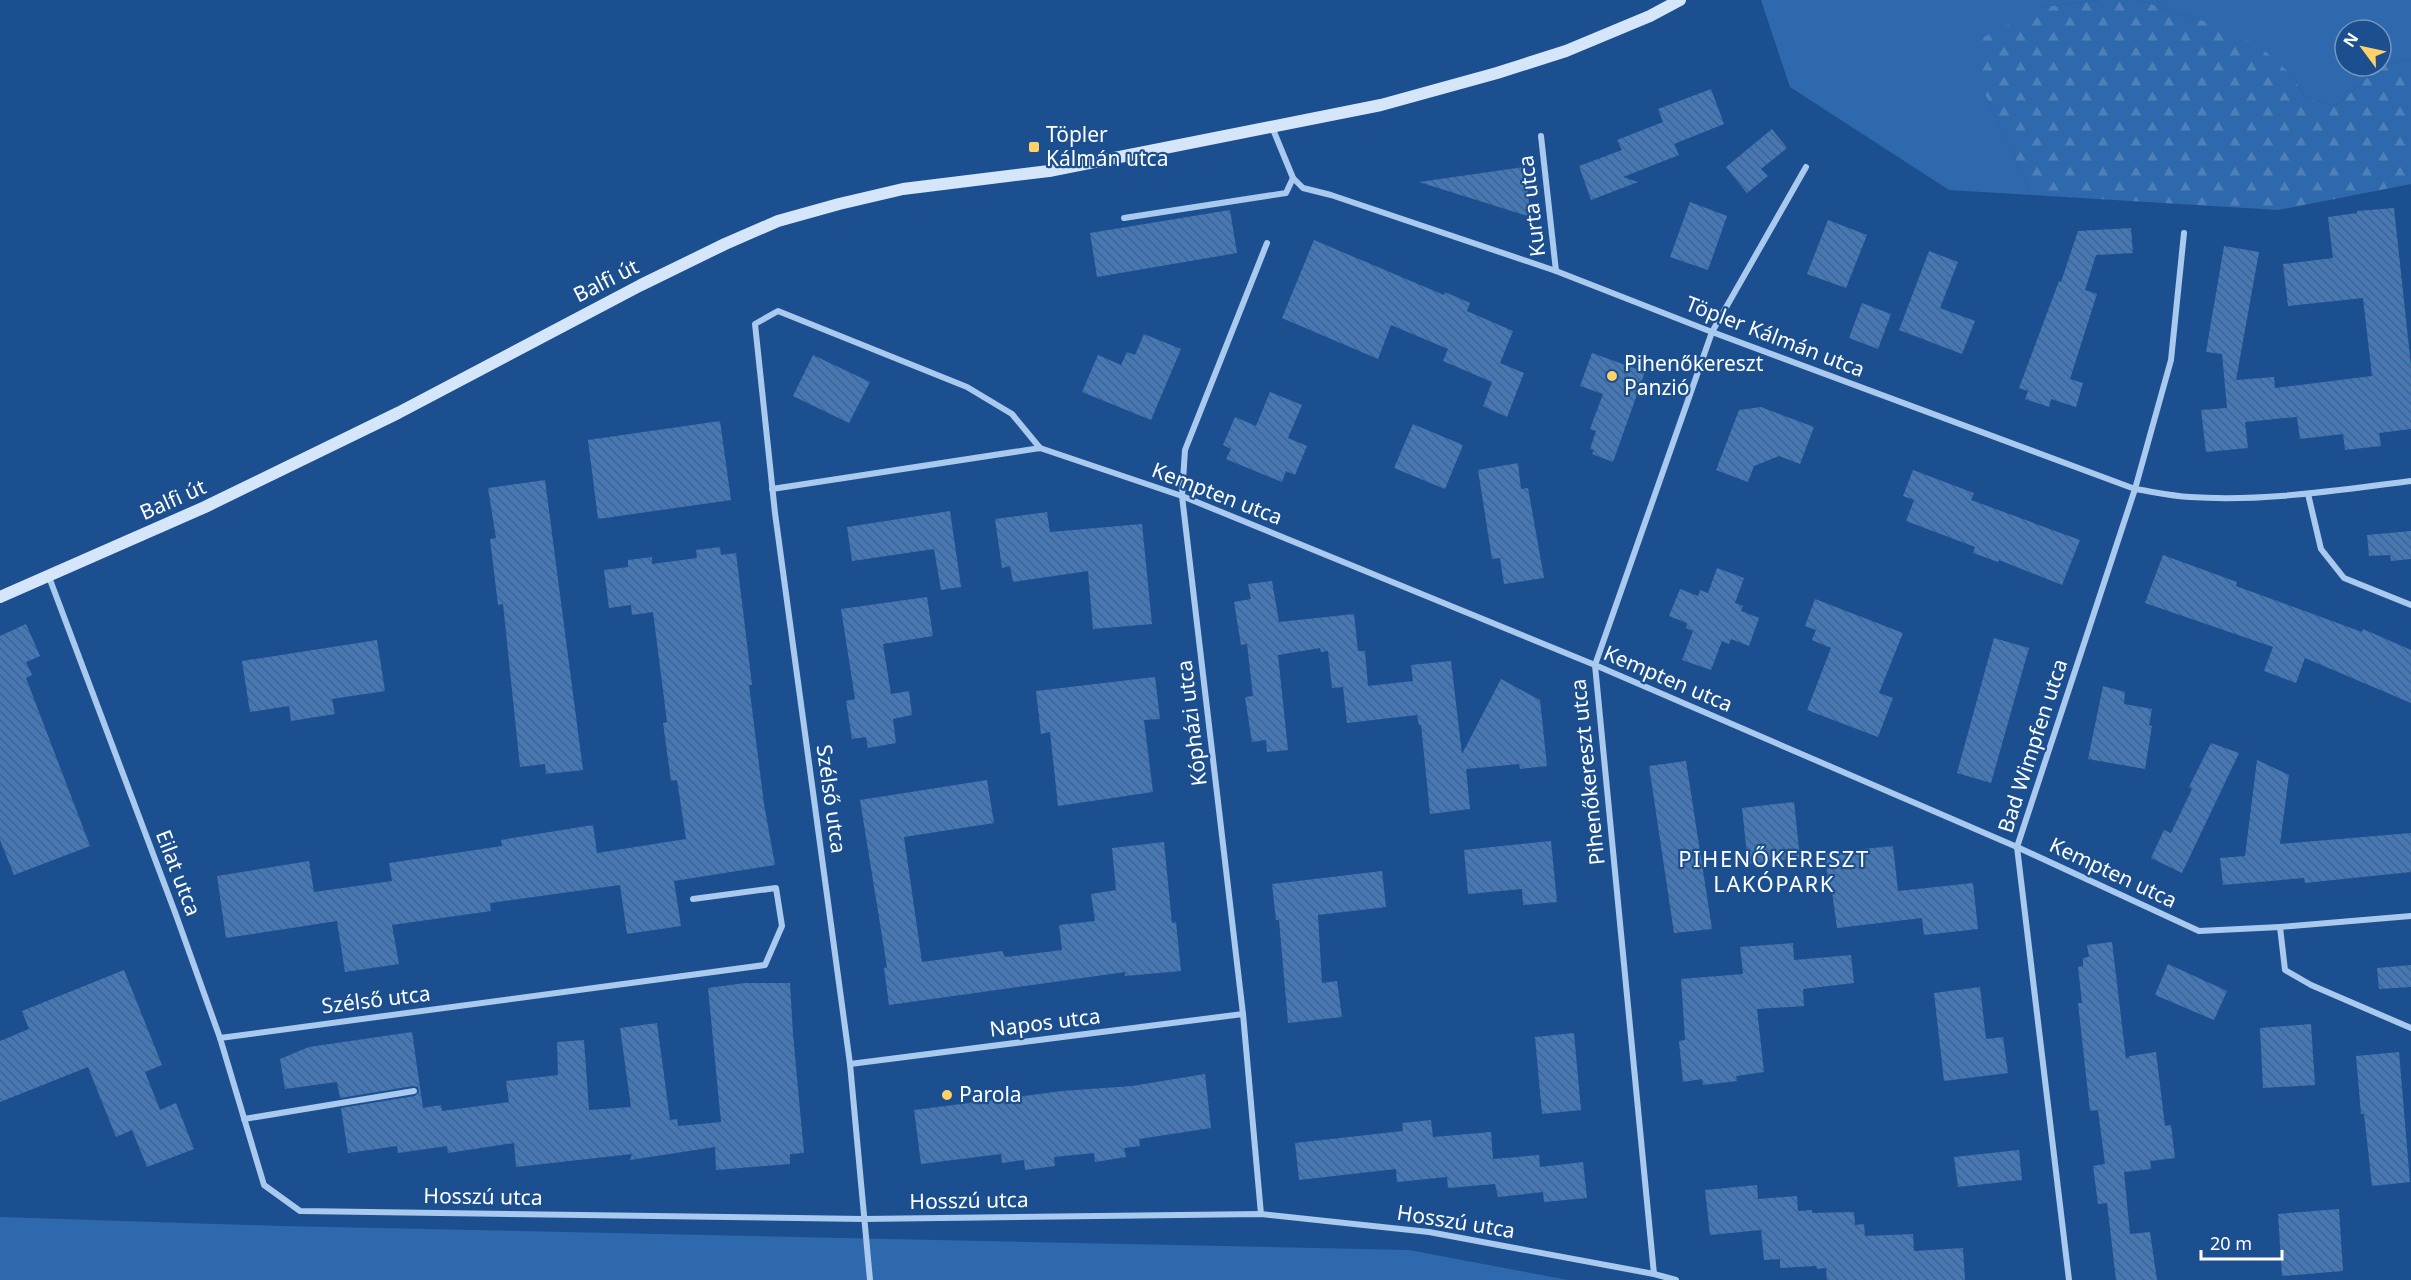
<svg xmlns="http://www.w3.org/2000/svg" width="2411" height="1280" font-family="'Noto Sans',sans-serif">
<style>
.green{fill:#2e69ad;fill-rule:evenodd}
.forest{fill:url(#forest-firs)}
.building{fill:url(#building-back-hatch)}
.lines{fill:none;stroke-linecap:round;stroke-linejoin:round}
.minor{stroke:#a9c9ee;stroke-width:6}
.secondary{stroke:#d6e6fa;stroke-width:12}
.poi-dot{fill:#ffd166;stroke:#1b4f8f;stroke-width:2}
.labels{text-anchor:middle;stroke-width:4.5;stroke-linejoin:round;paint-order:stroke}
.poi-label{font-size:21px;fill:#fff;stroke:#1b4f8f;text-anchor:start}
.street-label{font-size:21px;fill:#fff;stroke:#1b4f8f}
.neighbourhood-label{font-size:22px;letter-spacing:1.5px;fill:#fff;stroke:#1b4f8f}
</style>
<defs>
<pattern id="forest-firs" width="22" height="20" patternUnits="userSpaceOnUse" patternTransform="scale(1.5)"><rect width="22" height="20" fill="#2e69ad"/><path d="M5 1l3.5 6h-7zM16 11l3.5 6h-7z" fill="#4d80b9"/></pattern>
<pattern id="building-back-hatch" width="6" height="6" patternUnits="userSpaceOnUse" patternTransform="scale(1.5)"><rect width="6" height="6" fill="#4478b7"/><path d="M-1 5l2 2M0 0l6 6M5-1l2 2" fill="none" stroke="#486282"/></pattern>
</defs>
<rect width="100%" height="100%" fill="#1b4f8f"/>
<g class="green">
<polygon points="1761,0 2100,0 2043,7 1985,94 2032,195 1949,190 1790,87"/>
<path d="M2138 0H2411V59L2380 66 2336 106 2305 98 2293 76 2207 22ZM2345 30H2381V66H2345Z"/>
<polygon points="0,1217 282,1226 1409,1250 1568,1280 0,1280"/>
</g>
<polygon class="forest" points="2100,0 2138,0 2207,22 2257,44 2293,76 2305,98 2336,106 2380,66 2411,59 2411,184 2278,210 2032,195 1985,94 1978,40 2043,7"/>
<g class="building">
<polygon points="1711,89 1724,124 1674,144 1679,155 1623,177 1638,182 1591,200 1579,166 1622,150 1617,140 1663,122 1658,109"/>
<polygon points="1772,129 1787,148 1761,169 1768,176 1747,193 1726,167"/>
<polygon points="1524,167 1531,217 1419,182"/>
<polygon points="1690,202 1727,216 1708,270 1670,257"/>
<polygon points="2394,208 2411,366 2411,429 2379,433 2381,446 2345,450 2343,434 2300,439 2297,417 2245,422 2248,448 2206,452 2201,410 2227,408 2222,354 2206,352 2224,246 2259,252 2236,380 2274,377 2275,388 2372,376 2363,298 2288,306 2283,264 2333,258 2328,217 2357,213 2357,211"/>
<polygon points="1230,210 1237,253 1097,277 1090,233"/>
<polygon points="1828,220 1867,235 1846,288 1807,274"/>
<polygon points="2131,228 2133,253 2096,255 2085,290 2097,294 2070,379 2083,383 2076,407 2051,399 2049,407 2025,399 2028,391 2019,388 2059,281 2061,282 2078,231"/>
<polygon points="1314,240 1444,295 1445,292 1470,303 1467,311 1513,331 1500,363 1524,373 1507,417 1483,406 1492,382 1443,361 1448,349 1391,325 1378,359 1282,318"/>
<polygon points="1929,251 1958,262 1940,308 1975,321 1962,354 1899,330"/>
<polygon points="1862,303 1891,314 1878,349 1849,338"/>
<polygon points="1144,334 1181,349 1151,420 1082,392 1098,355 1121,365 1127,352 1135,355"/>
<polygon points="1592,353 1645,372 1613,462 1592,454 1594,450 1590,449 1596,431 1590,429 1603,394 1580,386"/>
<polygon points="813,355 870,382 849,423 793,396"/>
<polygon points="1270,392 1302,405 1288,438 1307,446 1295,475 1286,471 1282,482 1226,459 1231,449 1223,445 1235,417 1256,426"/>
<polygon points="1761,407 1814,427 1800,464 1779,456 1754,466 1748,482 1716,470 1739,410"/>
<polygon points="720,421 731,500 598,519 588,440"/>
<polygon points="1413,424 1463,445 1445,489 1394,468"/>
<polygon points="1518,463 1521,489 1528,488 1544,578 1504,584 1500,558 1492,559 1478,470"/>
<polygon points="1913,470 1974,493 1971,500 2080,540 2062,585 1999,560 1998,562 1973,553 1975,547 1906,521 1914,500 1903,496"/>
<polygon points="545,480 583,770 546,774 545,764 520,767 503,604 498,605 490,539 496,538 488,488"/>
<polygon points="950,511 961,587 941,590 934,549 852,561 847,527"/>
<polygon points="1047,512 1050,532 1142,524 1152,624 1093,629 1088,571 1013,582 1010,566 1002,568 995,519"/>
<polygon points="2411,531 2411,559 2391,561 2390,555 2369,556 2367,535"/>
<polygon points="720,547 721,555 736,553 752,685 749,685 764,804 775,865 674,881 681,926 627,934 620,885 490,903 491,911 392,925 399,964 345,972 337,921 226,938 217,876 309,861 314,892 392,881 389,863 502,846 501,840 593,825 597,853 686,839 677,780 671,781 663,723 667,722 653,612 632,615 631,605 609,608 604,570 628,567 628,560 652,557 652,564 697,558 696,550"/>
<polygon points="2163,555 2237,582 2236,586 2362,632 2363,629 2411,650 2411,703 2305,658 2296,683 2264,671 2273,647 2145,603"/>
<polygon points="1717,568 1744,578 1735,603 1743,606 1741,611 1759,618 1749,646 1731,639 1729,644 1722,641 1711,670 1682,660 1693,631 1686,628 1687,623 1669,616 1680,589 1698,596 1700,590 1708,593"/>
<polygon points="1272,581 1279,622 1354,614 1358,651 1365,651 1368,686 1413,681 1411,665 1451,661 1462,754 1501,679 1540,700 1547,766 1520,769 1519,764 1466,769 1470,809 1430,814 1421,725 1419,725 1417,715 1347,723 1343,687 1332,688 1328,651 1321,652 1320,648 1278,655 1288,750 1267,752 1266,740 1252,742 1245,697 1253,696 1247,644 1241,645 1234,602 1251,599 1248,584"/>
<polygon points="927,597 933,636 883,644 891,694 909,691 912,715 893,719 896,743 868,748 866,737 852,739 846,701 855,699 841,609"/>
<polygon points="1815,599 1903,633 1879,693 1893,698 1878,737 1807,710 1831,648 1812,640 1816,630 1805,626"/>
<polygon points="26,624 40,656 26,662 32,675 26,678 90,846 14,875 0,840 0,636"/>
<polygon points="1994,638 2029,648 1991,783 1957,773"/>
<polygon points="377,640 385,691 332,699 335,714 291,721 289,706 250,712 242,661"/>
<polygon points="1155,677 1160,719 1144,720 1153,792 1058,806 1050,732 1041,734 1036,691"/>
<polygon points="2103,686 2125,692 2124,704 2152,709 2149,725 2152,726 2145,769 2088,759"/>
<polygon points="2211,743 2239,753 2182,873 2151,858 2164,830 2171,833 2192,789 2189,787"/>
<polygon points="2257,760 2289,775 2280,844 2411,833 2411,872 2305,883 2304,878 2223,885 2220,858 2245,856"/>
<polygon points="1686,761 1712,929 1674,933 1649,766"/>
<polygon points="987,780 994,823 904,837 922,962 1002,951 1005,957 1062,950 1059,925 1095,921 1091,894 1116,890 1112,848 1164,842 1172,923 1176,922 1181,971 1125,976 1125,972 889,1005 884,968 887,967 860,800"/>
<polygon points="1794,802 1800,858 1748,864 1742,808"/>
<polygon points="1551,841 1557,902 1523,905 1522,889 1468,894 1464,850"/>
<polygon points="1893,846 1898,891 1973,883 1978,929 1924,935 1922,918 1837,928 1832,892 1829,893 1825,853"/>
<polygon points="1382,871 1386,907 1318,915 1322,983 1337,981 1342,1017 1288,1023 1279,920 1276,920 1272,884"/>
<polygon points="2112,942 2126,1059 2130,1056 2156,1052 2165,1126 2171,1125 2175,1158 2150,1161 2151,1169 2124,1172 2130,1234 2150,1232 2157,1280 2116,1280 2107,1203 2098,1204 2093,1166 2105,1164 2098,1110 2090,1111 2078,1003 2082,1003 2078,967 2083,966 2083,958 2089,957 2087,945"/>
<polygon points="1793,943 1794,960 1851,955 1854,983 1803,989 1804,1006 1757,1009 1764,1072 1736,1076 1737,1081 1703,1085 1702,1079 1683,1082 1679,1041 1685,1040 1681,979 1743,974 1740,947"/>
<polygon points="2168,964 2227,991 2214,1020 2155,995"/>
<polygon points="2411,965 2411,987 2379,989 2377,968"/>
<polygon points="124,970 162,1065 145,1072 160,1110 176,1103 194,1149 147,1167 132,1130 116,1137 88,1067 0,1102 0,1041 29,1029 22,1011"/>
<polygon points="745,983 790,983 793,1034 804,1153 790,1154 790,1164 716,1170 715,1147 630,1160 632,1154 516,1167 514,1143 448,1153 447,1146 398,1153 397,1146 348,1153 341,1108 415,1096 419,1092 418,1087 413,1086 340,1098 337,1082 285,1089 280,1059 309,1047 412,1032 423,1108 441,1105 442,1111 509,1102 506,1081 558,1075 557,1042 584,1040 589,1110 631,1107 620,1028 657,1023 670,1120 677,1119 678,1126 721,1122 708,988"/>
<polygon points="1980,987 1986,1039 2003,1037 2008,1073 1944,1081 1934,993"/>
<polygon points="2311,1024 2315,1085 2263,1088 2260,1028"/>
<polygon points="1574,1033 1581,1110 1542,1114 1535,1037"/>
<polygon points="2399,1052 2410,1182 2372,1186 2364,1114 2361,1114 2356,1056"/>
<polygon points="1205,1074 1211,1128 1139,1139 1140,1146 1124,1148 1126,1157 1095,1162 1094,1153 1054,1157 1055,1166 1025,1170 1024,1160 1002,1163 1001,1154 921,1164 914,1110 1062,1091 1132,1086"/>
<polygon points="1431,1120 1433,1137 1491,1132 1493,1159 1539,1155 1540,1167 1583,1162 1587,1198 1544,1202 1543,1192 1498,1197 1495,1184 1448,1188 1447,1177 1397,1182 1396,1169 1299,1180 1295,1143 1403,1131 1402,1123"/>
<polygon points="2019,1150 2022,1180 1958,1187 1954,1157"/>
<polygon points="1757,1185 1758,1199 1797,1196 1798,1211 1812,1210 1812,1213 1854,1212 1855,1225 1864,1224 1865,1236 1913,1234 1914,1251 1963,1248 1965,1280 1827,1280 1826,1268 1817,1269 1816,1266 1780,1268 1780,1259 1764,1260 1761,1230 1710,1235 1705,1190"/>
<polygon points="2339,1209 2343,1271 2282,1276 2278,1214"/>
</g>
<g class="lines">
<g class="minor">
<path d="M1272 127 1293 178 1303 188 1331 195 1556 271 1712 332 2135 489C2154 492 2172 496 2190 497 2264 502 2338 490 2411 481"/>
<polyline points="1541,136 1556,271"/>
<polyline points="1124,218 1286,193 1293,178"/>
<polyline points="772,489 1040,448 1182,496 1595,665 2017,847 2199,931 2280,927 2285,970 2311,985 2411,1028"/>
<polyline points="2308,494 2321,549 2344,578 2411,605"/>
<polyline points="49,577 176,915 220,1038 264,1185 300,1211 863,1219 1261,1214 1429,1232 1654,1274 1676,1280"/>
<polyline points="2280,927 2411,916"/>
<polyline points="220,1038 765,965 782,926 776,888 693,899"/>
<polyline points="850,1064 1243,1014"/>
<polyline points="244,1119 414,1091"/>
<polyline points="1261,1214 1243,1014 1182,496 1185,450 1267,243"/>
<polyline points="1654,1274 1595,665 1712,332 1806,167"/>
<polyline points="870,1280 850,1064 775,513 755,324 778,311 967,387 1012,414 1040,448"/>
<polyline points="2069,1280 2017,847 2135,489 2171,360 2184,233"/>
</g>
<polyline class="secondary" points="0,597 205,507 398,413 641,285 725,244 778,221 839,204 903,189 1049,171 1381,105 1497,73 1566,51 1650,16 1680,0"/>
</g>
<g class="poi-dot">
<rect x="1028" y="141" width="12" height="12" rx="3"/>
<circle cx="1612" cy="376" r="6"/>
<circle cx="947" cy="1095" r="6"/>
</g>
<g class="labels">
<g class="poi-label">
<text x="1046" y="142">Töpler<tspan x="1046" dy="24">Kálmán utca</tspan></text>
<text x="1624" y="371">Pihenőkereszt<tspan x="1624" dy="24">Panzió</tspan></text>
<text x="959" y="1102">Parola</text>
</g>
<g class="street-label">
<text transform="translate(1532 206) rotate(-97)" y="7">Kurta utca</text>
<text transform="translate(606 281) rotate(-27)" y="7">Balfi út</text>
<text transform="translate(1775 337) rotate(21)" y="7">Töpler Kálmán utca</text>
<text transform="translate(1217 494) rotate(21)" y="7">Kempten utca</text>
<text transform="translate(173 500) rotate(-24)" y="7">Balfi út</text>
<text transform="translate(1668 679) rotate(23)" y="7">Kempten utca</text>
<text transform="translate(1192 723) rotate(-97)" y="7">Kópházi utca</text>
<text transform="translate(2033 746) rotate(-72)" y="7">Bad Wimpfen utca</text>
<text transform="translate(1588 772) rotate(-96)" y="7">Pihenőkereszt utca</text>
<text transform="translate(831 799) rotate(82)" y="7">Szélső utca</text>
<text transform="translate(178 873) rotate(69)" y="7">Eilat utca</text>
<text transform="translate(2113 873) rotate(25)" y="7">Kempten utca</text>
<text transform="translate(376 1000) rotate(-7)" y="7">Szélső utca</text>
<text transform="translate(1045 1023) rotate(-7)" y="7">Napos utca</text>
<text transform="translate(483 1197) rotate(1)" y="7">Hosszú utca</text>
<text transform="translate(969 1201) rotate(-1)" y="7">Hosszú utca</text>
<text transform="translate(1456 1222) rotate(9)" y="7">Hosszú utca</text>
</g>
<g class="neighbourhood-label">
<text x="1774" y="867">PIHENŐKERESZT<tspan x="1774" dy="25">LAKÓPARK</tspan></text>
</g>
</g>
<g transform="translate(2363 48) rotate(303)"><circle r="28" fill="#1b4f8f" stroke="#7695bc" stroke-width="1.5"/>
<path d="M0-4.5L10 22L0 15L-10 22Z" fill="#ffd166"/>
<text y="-9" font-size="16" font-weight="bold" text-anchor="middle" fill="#ffffff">N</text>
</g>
<path d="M2201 1250v9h81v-9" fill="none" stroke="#ffffff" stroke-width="3"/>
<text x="2210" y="1250" font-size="18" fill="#ffffff" stroke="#1b4f8f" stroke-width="4.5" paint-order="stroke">20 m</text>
</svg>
